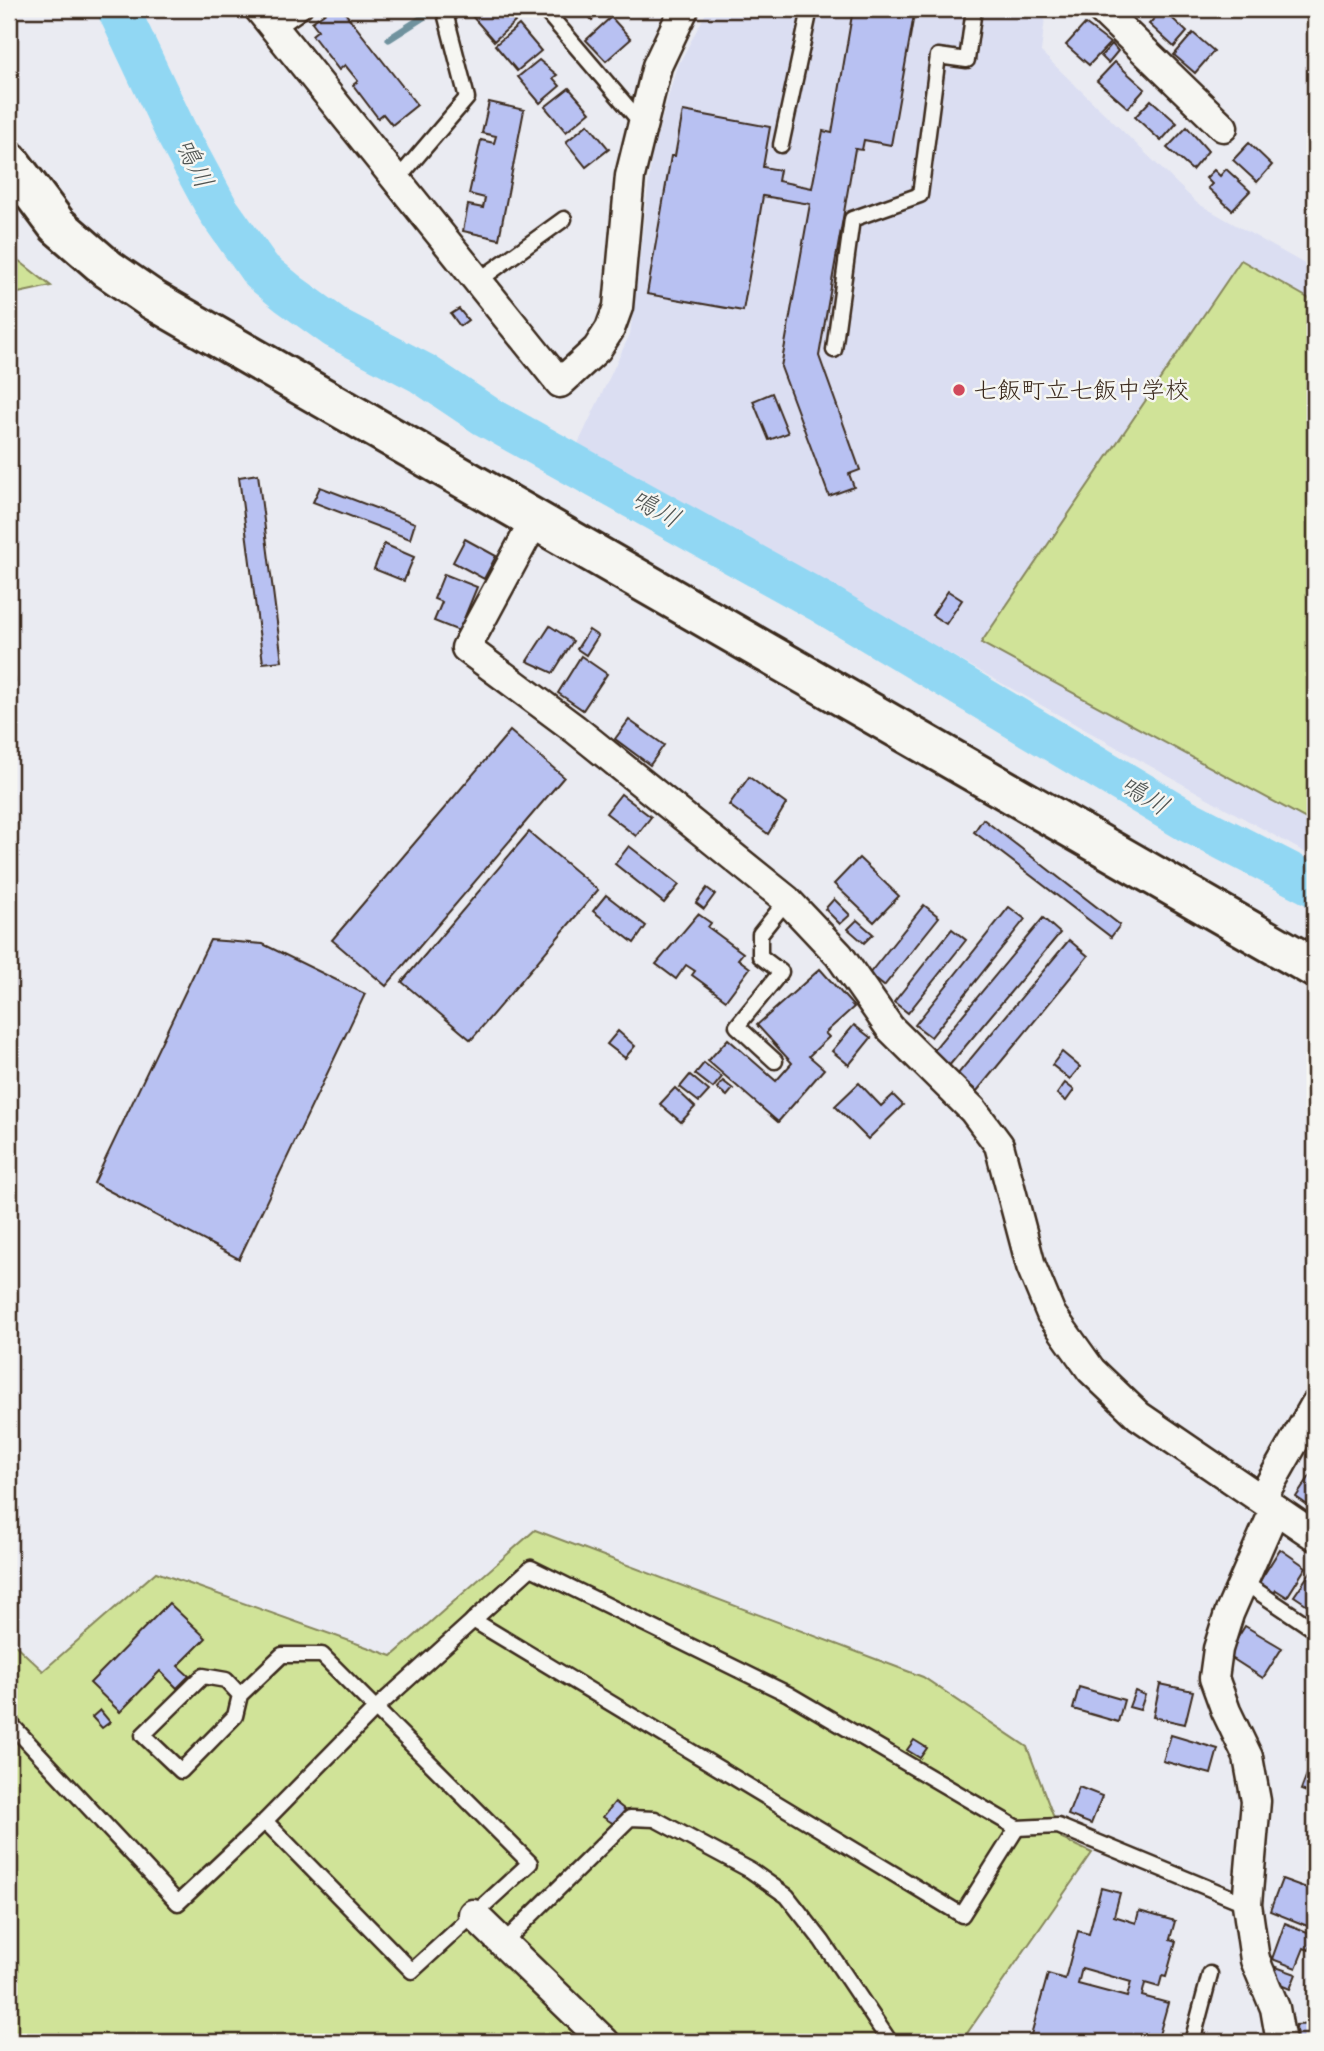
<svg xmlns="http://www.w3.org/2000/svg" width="1324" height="2051" font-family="Dekko,'Klee One',sans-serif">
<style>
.built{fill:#dbdef2}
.green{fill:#d0e398;stroke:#86865b;stroke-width:2}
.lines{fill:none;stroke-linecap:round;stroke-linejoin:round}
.stream{stroke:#6f929e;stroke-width:7}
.river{stroke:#91d7f3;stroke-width:42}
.building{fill:#b8c1f2;stroke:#3b2a1e;stroke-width:2;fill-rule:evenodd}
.lane-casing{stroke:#3b2a1e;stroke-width:19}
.street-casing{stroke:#3b2a1e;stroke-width:33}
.secondary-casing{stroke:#3b2a1e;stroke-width:44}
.lane{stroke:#f6f6f2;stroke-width:14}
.street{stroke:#f6f6f2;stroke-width:28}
.secondary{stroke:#f6f6f2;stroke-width:38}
.poi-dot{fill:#d1495b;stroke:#f6f6f2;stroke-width:2.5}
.labels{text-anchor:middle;stroke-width:5;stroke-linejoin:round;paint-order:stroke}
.poi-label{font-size:24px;fill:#3b2a1e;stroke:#f6f6f2;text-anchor:start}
.water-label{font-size:26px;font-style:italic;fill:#505553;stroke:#f6f6f2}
</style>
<rect width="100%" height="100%" fill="#eaebf2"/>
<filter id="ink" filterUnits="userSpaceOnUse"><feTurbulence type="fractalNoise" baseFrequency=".0143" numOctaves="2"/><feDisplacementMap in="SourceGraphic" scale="14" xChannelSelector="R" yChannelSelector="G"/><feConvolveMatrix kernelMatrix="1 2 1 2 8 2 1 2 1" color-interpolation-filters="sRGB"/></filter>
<g filter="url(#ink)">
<polygon class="built" points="708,9 1046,9 1041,52 1197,203 1315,270 1315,858 577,446 630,334 652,154 676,69"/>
<g class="green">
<polygon points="9,253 51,286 9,295"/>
<polygon points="1241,260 1315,302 1315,815 1306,819 981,643"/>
<polygon points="535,1530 923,1677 1027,1747 1062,1839 1092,1853 961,2042 9,2042 9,1639 43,1671 156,1572 392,1656"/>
</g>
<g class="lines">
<polyline class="stream" points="389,39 436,9"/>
<polyline class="river" points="118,9 177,134 218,210 261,271 289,294 336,328 422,373 486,416 823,603 1186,820 1315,886"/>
</g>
<g class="building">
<polygon points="330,9 342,9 417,105 392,125 383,114 378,118 353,85 358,81 345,65 339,70 312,35 318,30 312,22"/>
<polygon points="480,9 503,9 515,22 494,41 472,16"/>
<polygon points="582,9 605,9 592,20"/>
<polygon points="853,9 915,9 891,145 864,140 862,150 855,149 819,356 860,470 849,474 854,487 829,496 781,367 810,204 763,196 743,311 647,294 671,156 675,156 683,111 770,127 763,167 780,170 778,181 812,188 823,131 832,133"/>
<polygon points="1163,9 1181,10 1173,19 1187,32 1174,47 1149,24"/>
<polygon points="611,17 631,39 606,61 586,40"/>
<polygon points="1085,24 1110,43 1089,65 1066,45"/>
<polygon points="519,25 541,51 517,71 495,45"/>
<polygon points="1193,33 1214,51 1195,73 1174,55"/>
<polygon points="1112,44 1118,51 1108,63 1101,56"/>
<polygon points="539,60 557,75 553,78 560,86 540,103 518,77"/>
<polygon points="1115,62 1145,89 1128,108 1097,81"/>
<polygon points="569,88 590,112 566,132 545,107"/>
<polygon points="1151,100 1177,123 1161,141 1135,117"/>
<polygon points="489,102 524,110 499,239 463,231 468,205 483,208 485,198 469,194 481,140 494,143 496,136 482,133"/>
<polygon points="588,124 609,149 586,167 566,142"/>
<polygon points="1187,127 1208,151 1192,170 1167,148"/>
<polygon points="1249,143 1272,165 1257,182 1233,160"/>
<polygon points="1226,169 1250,191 1232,210 1208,188 1212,184 1206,178 1214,170 1220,176"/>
<polygon points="459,309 468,320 460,326 451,314"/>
<polygon points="772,393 788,433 769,440 753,401"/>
<polygon points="258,474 282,661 263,663 239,477"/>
<polygon points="320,487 415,523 410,539 313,502"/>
<polygon points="465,539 496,556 484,579 453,562"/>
<polygon points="384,544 414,557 404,581 374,569"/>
<polygon points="444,574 477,587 459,631 434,621 442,602 434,599"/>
<polygon points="948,591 962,600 946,624 932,615"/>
<polygon points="550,626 573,641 553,673 527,661"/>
<polygon points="589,630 598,636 586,655 577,649"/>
<polygon points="9,646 15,681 9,682"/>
<polygon points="581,656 607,674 583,710 558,693"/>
<polygon points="629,720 664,745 650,765 615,739"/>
<polygon points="510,731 564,777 386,986 332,940"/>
<polygon points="749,777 786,804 768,834 729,805"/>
<polygon points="621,794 651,817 636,836 606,813"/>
<polygon points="983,819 1120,925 1111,937 974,832"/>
<polygon points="529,832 598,890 471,1040 402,982"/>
<polygon points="629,846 679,885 664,903 615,864"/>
<polygon points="859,858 899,896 874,922 834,884"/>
<polygon points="707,888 715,894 704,909 696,903"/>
<polygon points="606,895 646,926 634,943 593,911"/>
<polygon points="834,899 850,915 840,924 825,909"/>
<polygon points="924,905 939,917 884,986 869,974"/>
<polygon points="1009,907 1025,919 931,1037 915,1025"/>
<polygon points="698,914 711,923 708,927 743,953 738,959 750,968 726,1000 692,975 695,971 686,965 676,979 656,964"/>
<polygon points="1043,918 1060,933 948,1067 931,1053"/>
<polygon points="857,920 873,934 864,943 848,929"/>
<polygon points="952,929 966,940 908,1013 894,1002"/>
<polygon points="210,940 263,944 365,994 239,1259 94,1183"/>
<polygon points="1069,940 1088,956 977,1091 957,1075"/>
<polygon points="820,969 854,1007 825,1033 829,1037 809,1056 824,1069 778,1122 708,1061 728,1039 776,1081 792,1063 757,1025"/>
<polygon points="854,1025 871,1038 849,1065 832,1051"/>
<polygon points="618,1031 635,1046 625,1058 607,1044"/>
<polygon points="1062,1052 1080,1067 1070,1079 1052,1065"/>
<polygon points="704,1063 722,1077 713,1088 695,1074"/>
<polygon points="690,1075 709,1091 699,1102 680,1087"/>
<polygon points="723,1081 733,1089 727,1096 717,1088"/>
<polygon points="859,1083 881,1106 893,1095 903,1105 868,1139 835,1106"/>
<polygon points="1065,1083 1074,1090 1066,1101 1057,1094"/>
<polygon points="675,1088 695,1107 681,1122 660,1104"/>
<polygon points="1310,1476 1315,1480 1315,1510 1296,1497"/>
<polygon points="1280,1549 1306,1567 1287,1597 1276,1590 1273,1594 1258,1584"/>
<polygon points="1312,1570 1315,1572 1315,1610 1294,1596"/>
<polygon points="169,1603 206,1638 178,1666 189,1676 177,1688 160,1671 120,1712 90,1683"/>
<polygon points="1245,1626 1282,1648 1263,1678 1227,1655"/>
<polygon points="1160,1684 1193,1691 1185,1724 1153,1717"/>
<polygon points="1079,1687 1124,1700 1118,1722 1073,1709"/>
<polygon points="1135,1691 1145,1695 1140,1710 1129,1707"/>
<polygon points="100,1710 110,1722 102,1728 92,1717"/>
<polygon points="1171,1735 1218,1749 1211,1774 1163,1761"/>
<polygon points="914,1740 927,1748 920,1758 907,1750"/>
<polygon points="1310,1766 1315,1768 1315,1795 1301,1790"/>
<polygon points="1079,1787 1102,1796 1091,1824 1068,1815"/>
<polygon points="615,1802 625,1810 614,1824 603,1817"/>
<polygon points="1282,1879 1315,1891 1315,1929 1270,1911"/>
<path d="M1101 1888 1120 1893 1114 1916 1136 1923 1139 1911 1175 1921 1170 1939 1176 1941 1166 1977 1162 1976 1159 1987 1145 1983 1142 1996 1168 2003 1157 2042H1029L1048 1974 1065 1979 1078 1931 1089 1934ZM1082 1968 1131 1982 1127 1997 1078 1984Z"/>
<polygon points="1285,1923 1315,1935 1309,1950 1304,1948 1296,1968 1272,1959"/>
<polygon points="1270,1965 1296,1974 1290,1989 1273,1982"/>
<polygon points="1315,2024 1315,2042 1297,2042 1296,2025"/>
</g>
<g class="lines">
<defs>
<g id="lane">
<polyline points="544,9 642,124"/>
<polyline points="274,30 304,9"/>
<polyline points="781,145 810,9"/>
<polyline points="397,180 467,98 444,9"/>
<polyline points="478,281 564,219"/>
<polyline points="834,350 852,219 920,195 938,56 967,60 974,9"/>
<polyline points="775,1061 737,1026 781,972 760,956 760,934 787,900"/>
<polyline points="1242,1581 1315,1630"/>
<polyline points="473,1620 962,1915 1017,1828"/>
<polyline points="240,1695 226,1680 203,1676 143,1735 181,1771 235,1716 240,1695 282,1655 322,1655 530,1863 412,1971 265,1821"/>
<polyline points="9,1722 178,1903 265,1821 374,1710 531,1568 788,1694 1017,1828 1058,1826 1247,1904"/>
<polyline points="503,1943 630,1818 655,1819 750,1870 787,1896 822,1941 890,2042"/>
<polyline points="1192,2042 1210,1974"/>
</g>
<g id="street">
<polyline points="259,9 560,383 597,349 610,329 618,307 630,176 657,66 684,9"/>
<polyline points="1101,9 1223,127"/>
<polyline points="535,520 466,648 575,729 787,900 839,955 890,1028 973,1110 999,1145 1031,1266 1051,1314 1091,1370 1139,1416 1315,1536"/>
<polyline points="1262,1498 1315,1405"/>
<polyline points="1275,1509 1229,1614 1218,1649 1214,1678 1226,1711 1248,1757 1256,1801 1247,1904 1255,1960 1275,2008 1281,2042"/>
<polyline points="473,1914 605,2042"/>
</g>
<polyline id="secondary" points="9,161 57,225 108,269 153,300 1315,968"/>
</defs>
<use href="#lane" class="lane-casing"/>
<use href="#street" class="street-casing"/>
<use href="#secondary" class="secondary-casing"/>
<use href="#lane" class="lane"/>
<use href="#street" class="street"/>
<use href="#secondary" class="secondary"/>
</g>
</g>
<circle class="poi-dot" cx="959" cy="390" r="7"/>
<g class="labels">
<g class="poi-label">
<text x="973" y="398">七飯町立七飯中学校</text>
</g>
<g class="water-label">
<text transform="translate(195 163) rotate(64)" y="9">鳴川</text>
<text transform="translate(656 508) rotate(29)" y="9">鳴川</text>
<text transform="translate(1145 795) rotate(31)" y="9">鳴川</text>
</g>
</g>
<rect width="1324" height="2051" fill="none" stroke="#f6f6f2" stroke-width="35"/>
<rect x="18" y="18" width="1289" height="2016" fill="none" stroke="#3b2a1e" stroke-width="2.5" filter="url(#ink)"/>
</svg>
